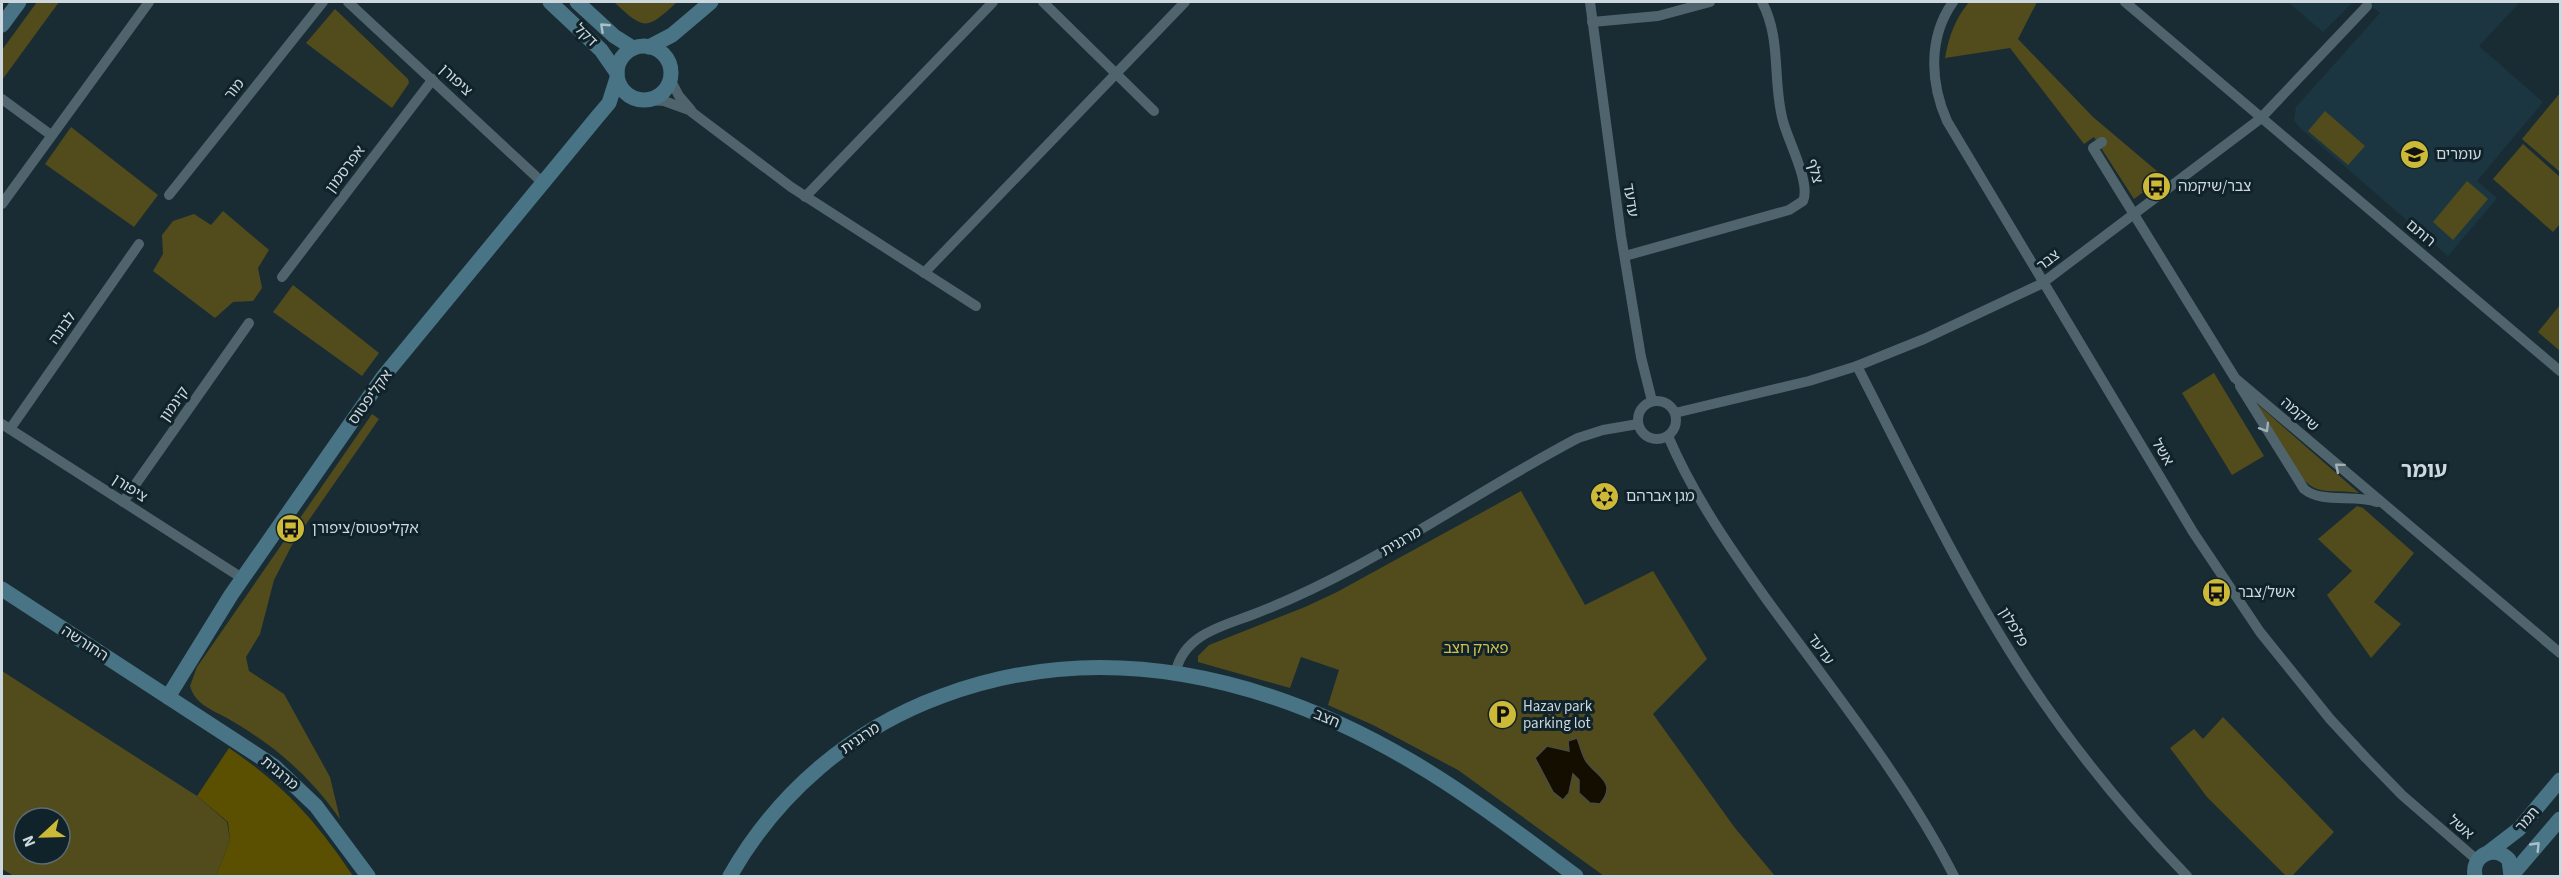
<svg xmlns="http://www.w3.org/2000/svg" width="2562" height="878" font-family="'Source Sans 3','Noto Sans Hebrew',sans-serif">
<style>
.built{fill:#1b3641}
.green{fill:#524b1c;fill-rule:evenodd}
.forest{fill:#5b5002}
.water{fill:#130e00;stroke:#4a4b42;stroke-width:1.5}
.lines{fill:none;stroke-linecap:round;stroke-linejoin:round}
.street{stroke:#50646d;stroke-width:10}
.secondary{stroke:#487485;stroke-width:15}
.oneway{stroke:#abbfc7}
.oneway2{stroke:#a1afb6}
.labels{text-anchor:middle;stroke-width:6;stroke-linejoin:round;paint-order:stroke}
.street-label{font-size:15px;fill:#ccd8dd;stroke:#10222a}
.poi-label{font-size:15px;fill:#ccd8dd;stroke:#10222a;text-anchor:start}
.park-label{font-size:15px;fill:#d4c148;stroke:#10222a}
.district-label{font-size:21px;font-weight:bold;fill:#ccd8dd;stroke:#10222a}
</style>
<rect width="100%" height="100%" fill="#192c34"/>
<g class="built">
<polygon points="2288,2 2353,2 2323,32"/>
<polygon points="2367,2 2520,2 2479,46 2543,102 2477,181 2497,198 2448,256 2298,126 2294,120 2296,107 2380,13"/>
</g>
<g class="green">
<polygon points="37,2 59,2 2,80 2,50"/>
<path d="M614 2H677C646 31 644 30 614 2Z"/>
<path d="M1969 2H2037L2018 39 2093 117 2164 177 2134 199 2094 137 2084 144 2010 48 1945 58C1949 36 1955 19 1969 2Z"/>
<polygon points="335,9 408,79 409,83 392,108 306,43"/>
<polygon points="2560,93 2560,172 2522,139"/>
<polygon points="2325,111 2365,146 2348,165 2308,131"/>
<polygon points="71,127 158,195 134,227 45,164"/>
<polygon points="2523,144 2560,177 2560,224 2553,232 2493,179"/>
<polygon points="2467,181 2488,199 2453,240 2433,222"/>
<polygon points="223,211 269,250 258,268 262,288 253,301 233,302 215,318 153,271 163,254 162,235 173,221 194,214 211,225"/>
<polygon points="293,285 379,353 362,376 273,312"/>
<polygon points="2560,305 2560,351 2538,332"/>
<polygon points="2214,373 2264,456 2232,475 2182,393"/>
<path d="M2255 402 2359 493C2345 490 2330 493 2317 489 2294 481 2268 424 2255 402Z"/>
<path d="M372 414 379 419 293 543 274 580 260 634 246 657 249 671 284 694 330 777 340 819C308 774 275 746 227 718 212 710 195 704 190 686L197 667Z"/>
<polygon points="1521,491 1585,605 1653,571 1707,659 1653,714 1735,828 1775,876 1604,876 1458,770 1373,725 1328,705 1339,670 1301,657 1290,688 1198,662 1198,656 1209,645 1305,607 1337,592"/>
<polygon points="2357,506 2363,508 2414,553 2374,602 2401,624 2371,658 2327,595 2352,571 2318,539"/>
<path d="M2 671 197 796 227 822 230 840 216 876H14L2 869ZM24 818H60V854H24Z"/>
<polygon points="2223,717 2334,832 2292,876 2286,876 2207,797 2170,748 2194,729 2203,739"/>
</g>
<path class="forest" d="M229 748C285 786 316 821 353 876H216L230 840 228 822 197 796Z"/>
<path class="water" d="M1577 738C1580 745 1582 755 1586 761 1597 777 1618 782 1600 804L1590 803 1579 793V780L1573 774 1569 793 1563 800 1553 792 1535 758 1547 746 1569 751 1568 741Z"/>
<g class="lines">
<g class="street">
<polyline points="348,2 542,182"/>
<polyline points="1043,2 1154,111"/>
<polyline points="1590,2 1621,236 1641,357 1652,401"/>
<path d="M1953 2C1928 37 1930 83 1947 121L2193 532 2260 632 2330 719 2366 758 2402 795 2477 860"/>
<polyline points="2125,2 2560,371"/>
<polyline points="1592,22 1658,16 1710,2"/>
<polyline points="670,79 679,96 691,110"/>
<polyline points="2,99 51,135"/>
<polyline points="649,100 664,101 689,110 791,187 976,306"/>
<polyline points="2102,142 2093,148 2235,378 2560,653"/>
<polyline points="169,195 323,2"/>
<polyline points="805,197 993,2"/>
<polyline points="2,204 149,2"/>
<path d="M1625 256 1789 210 1803 201C1811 183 1788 141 1783 121 1772 81 1782 39 1762 2"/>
<polyline points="924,273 1185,2"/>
<polyline points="282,277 433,79"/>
<path d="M1857 366C1911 471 1962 579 2027 678 2074 749 2128 815 2187 876"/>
<path d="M2240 386 2304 489C2322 504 2354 494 2377 502"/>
<circle cx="1657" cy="420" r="19"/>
<polyline points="1675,413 1809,381 1857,366 1924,339 2041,284 2260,119 2367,6"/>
<polyline points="2,424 242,578"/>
<polyline points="10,429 139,244"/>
<path d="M1668 436C1693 495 1730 548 1767 600 1831 688 1905 780 1954 876"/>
<polyline points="123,502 249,323"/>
<path d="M1176 671C1184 636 1219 627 1249 616 1367 572 1467 496 1578 438L1603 430 1638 424"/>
</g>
<g class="secondary">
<polyline points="550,2 601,50 617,73"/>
<polyline points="577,2 614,36 633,48"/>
<polyline points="2,25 19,2"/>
<circle cx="644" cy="73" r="27"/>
<polyline points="649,47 672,35 711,2"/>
<polyline points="2,589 274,766 316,806 368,876"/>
<polyline points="168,697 231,595 383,377 598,116 609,103 617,78"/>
<polyline points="2489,852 2519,829 2560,780"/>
<polyline points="2512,875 2560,819"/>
<path d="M730 876C777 793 852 729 942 696 1103 636 1268 677 1411 761 1469 795 1522 836 1576 876"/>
<path d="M2475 876C2471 855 2495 844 2509 860L2511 876"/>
</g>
</g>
<defs><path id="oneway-chevron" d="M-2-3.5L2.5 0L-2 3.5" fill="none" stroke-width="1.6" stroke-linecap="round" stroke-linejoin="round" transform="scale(1.5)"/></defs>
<g class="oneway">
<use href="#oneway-chevron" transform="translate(604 27) rotate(-137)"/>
<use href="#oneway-chevron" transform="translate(2536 846) rotate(-46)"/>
</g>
<g class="oneway2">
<use href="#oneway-chevron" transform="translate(2265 428) rotate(59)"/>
<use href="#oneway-chevron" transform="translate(2339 467) rotate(-140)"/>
</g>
<defs>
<symbol id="school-disc" viewBox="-11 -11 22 22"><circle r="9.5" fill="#cdb938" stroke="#10222a"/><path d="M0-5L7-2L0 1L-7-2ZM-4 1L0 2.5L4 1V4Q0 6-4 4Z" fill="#111"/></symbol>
<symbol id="bus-disc" viewBox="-11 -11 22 22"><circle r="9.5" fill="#cdb938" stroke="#10222a"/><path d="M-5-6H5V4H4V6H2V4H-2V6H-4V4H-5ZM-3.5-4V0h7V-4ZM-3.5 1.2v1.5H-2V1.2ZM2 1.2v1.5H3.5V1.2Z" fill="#111"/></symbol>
<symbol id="synagogue-disc" viewBox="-11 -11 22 22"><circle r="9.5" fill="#cdb938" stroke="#10222a"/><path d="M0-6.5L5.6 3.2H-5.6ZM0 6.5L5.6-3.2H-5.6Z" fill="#111"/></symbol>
<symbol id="parking-disc" viewBox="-11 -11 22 22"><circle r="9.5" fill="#cdb938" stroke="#10222a"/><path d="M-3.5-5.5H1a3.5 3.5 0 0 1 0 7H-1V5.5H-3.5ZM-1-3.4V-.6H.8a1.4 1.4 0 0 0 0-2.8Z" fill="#111"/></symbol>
</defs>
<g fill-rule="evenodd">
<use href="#school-disc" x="2398" y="138" width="33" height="33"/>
<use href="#bus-disc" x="2140" y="170" width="33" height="33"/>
<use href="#synagogue-disc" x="1588" y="480" width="33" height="33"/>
<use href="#bus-disc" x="274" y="512" width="33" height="33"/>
<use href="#bus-disc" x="2200" y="576" width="33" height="33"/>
<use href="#parking-disc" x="1486" y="698" width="33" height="33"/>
</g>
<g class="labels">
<g class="street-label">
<text transform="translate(586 35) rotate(44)" y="5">דקל</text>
<text transform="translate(456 80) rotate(43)" y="5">ציפורן</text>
<text transform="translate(234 89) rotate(-52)" y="5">מור</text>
<text transform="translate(345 169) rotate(-53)" y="5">אפרסמון</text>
<text transform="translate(1815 171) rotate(74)" y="5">צלף</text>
<text transform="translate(1631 200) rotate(81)" y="5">עדעד</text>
<text transform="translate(2421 233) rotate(40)" y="5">רותם</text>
<text transform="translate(2048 260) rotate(-37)" y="5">צבר</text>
<text transform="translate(62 328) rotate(-55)" y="5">לבונה</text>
<text transform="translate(370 397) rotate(-54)" y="5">אקליפטוס</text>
<text transform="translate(174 404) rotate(-55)" y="5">קינמון</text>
<text transform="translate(2300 414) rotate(40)" y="5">שיקמה</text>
<text transform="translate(2163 452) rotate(59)" y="5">אשל</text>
<text transform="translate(130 488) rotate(33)" y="5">ציפורן</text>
<text transform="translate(1401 541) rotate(-30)" y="5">מרגנית</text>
<text transform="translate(2014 627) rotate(59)" y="5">פלפלון</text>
<text transform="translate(85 643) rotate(33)" y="5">החורשה</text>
<text transform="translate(1821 649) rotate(55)" y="5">עדעד</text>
<text transform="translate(1327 718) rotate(23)" y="5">חצב</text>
<text transform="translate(860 738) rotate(-34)" y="5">מרגנית</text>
<text transform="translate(280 773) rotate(40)" y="5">מרגנית</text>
<text transform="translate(2527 819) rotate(-49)" y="5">תמר</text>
<text transform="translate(2461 827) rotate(40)" y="5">אשל</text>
</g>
<g class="poi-label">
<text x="2436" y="159">עומרים</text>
<text x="2178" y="191">צבר/שיקמה</text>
<text x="1626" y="501">מגן אברהם</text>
<text x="312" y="533">אקליפטוס/ציפורן</text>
<text x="2238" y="597">אשל/צבר</text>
<text x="1523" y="711">Hazav park<tspan x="1523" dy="17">parking lot</tspan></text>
</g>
<g class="park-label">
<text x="1476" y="653">פארק חצב</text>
</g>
<g class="district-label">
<text x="2424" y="477">עומר</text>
</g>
</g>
<rect width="2562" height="878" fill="none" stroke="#ccd8dd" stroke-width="6"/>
<g transform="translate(42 836) rotate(248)"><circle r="28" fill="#10222a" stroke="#5b6b72" stroke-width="1.5"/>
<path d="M0-4.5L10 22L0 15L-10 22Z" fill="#cdb938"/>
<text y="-9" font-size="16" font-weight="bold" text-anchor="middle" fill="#ccd8dd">N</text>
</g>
</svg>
